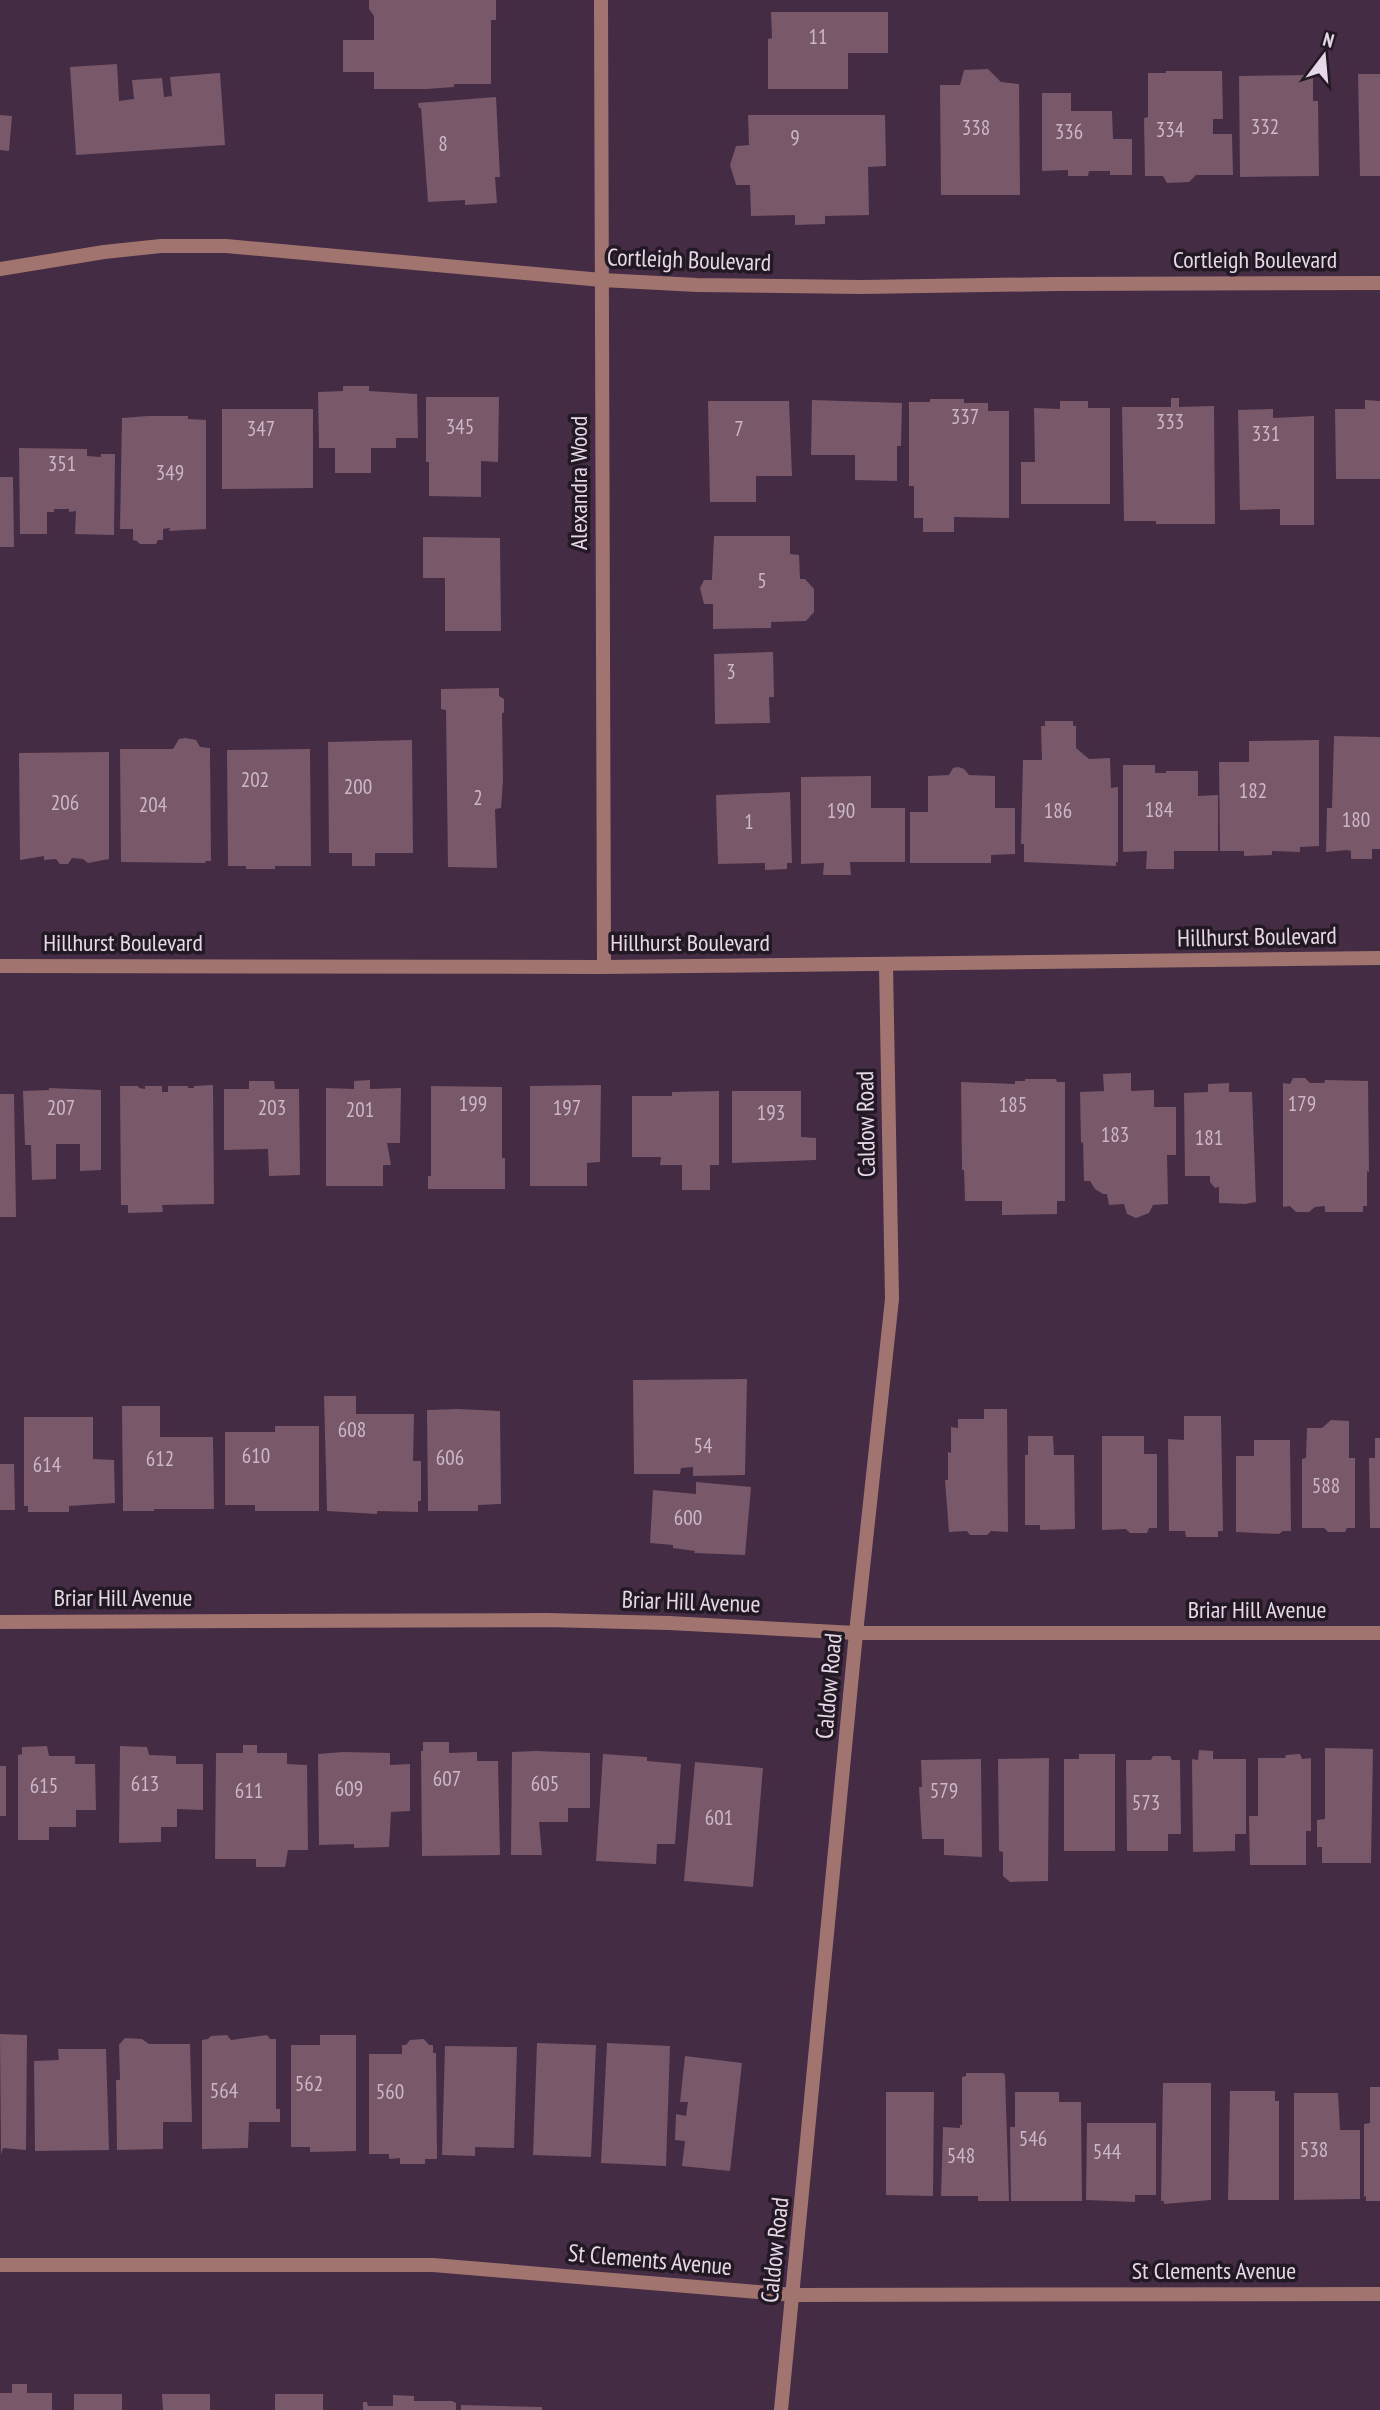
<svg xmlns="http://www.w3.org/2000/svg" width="1380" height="2410" font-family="'PT Sans Narrow',sans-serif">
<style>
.building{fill:#79586a}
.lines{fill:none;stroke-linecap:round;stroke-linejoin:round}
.minor{stroke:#a27470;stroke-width:14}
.labels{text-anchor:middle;stroke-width:7;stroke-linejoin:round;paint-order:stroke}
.number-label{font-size:21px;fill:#cbb8c8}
.street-label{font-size:24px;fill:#e6d8e7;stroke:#231924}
</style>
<rect width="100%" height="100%" fill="#432c44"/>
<g class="building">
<polygon points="369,0 496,0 496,20 491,20 491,84 454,84 454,87 426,89 374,89 374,72 343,72 343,40 374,40 374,16 369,9"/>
<polygon points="771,12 888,12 888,53 848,53 848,89 768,89 768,39 772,38"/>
<polygon points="117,64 119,101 134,99 132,80 162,78 164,97 172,96 170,77 220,73 225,145 76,155 70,67"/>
<polygon points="988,69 1001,82 1019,84 1020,195 941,195 940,85 960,85 964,70"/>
<polygon points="1166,71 1222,71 1223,119 1213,119 1213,134 1232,134 1233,175 1196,175 1189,182 1167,183 1163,176 1145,176 1144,118 1148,117 1148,73 1166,73"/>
<polygon points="1358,74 1380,74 1380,176 1360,176"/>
<polygon points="1313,75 1313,101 1318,101 1319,176 1240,177 1239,76"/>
<polygon points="1042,93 1071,93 1071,111 1112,111 1113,139 1132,139 1132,175 1110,175 1110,171 1089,171 1088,176 1068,176 1068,170 1042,171"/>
<polygon points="496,97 500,177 495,177 497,203 465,205 465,200 428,202 421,108 419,108 418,103"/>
<polygon points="0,115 12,116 9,151 0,150"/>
<polygon points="748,115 885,115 886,166 868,167 869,215 825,216 825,224 795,225 795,215 751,216 750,185 736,185 730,165 736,146 749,145"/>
<polygon points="343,386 369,386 369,391 417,394 418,438 396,438 396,448 371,448 371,473 335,473 335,448 319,448 318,392 343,391"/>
<polygon points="426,397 499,397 498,462 481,461 481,497 429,496 429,462 426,462"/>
<polygon points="1171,398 1179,398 1179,407 1214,406 1215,524 1156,524 1156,521 1124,521 1122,407 1171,407"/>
<polygon points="930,399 964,399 964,403 988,403 988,411 1009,411 1009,518 954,517 954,532 923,532 923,518 914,518 914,486 909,486 909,402 930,402"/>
<polygon points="812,400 902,403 901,446 897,446 897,481 855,480 855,455 811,455"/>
<polygon points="1365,400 1380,401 1380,479 1336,479 1335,409 1365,409"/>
<polygon points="708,401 789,401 792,476 756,476 756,502 710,502"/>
<polygon points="1060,401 1088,401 1088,408 1110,408 1110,504 1021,504 1021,462 1035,462 1034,408 1060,409"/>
<polygon points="222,409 313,409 313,488 222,489"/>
<polygon points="1273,409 1273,418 1314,416 1314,525 1280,525 1280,509 1240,510 1238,410"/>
<polygon points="148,416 188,416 188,419 206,420 206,529 169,531 170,528 163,529 163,540 158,540 156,544 140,544 137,541 133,540 133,529 120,529 122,418"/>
<polygon points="19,448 87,449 87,456 101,457 101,454 115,454 114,535 75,534 76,511 69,512 69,509 54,509 54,512 47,512 47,534 20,534"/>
<polygon points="0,477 13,477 14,547 0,547"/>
<polygon points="714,536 790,536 790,554 799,555 800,579 805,579 814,589 814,612 806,621 771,622 771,628 713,629 713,604 704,604 700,588 704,580 712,580"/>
<polygon points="423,537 500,538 501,631 445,631 445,578 423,578"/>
<polygon points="773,652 774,697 769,697 770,723 715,724 714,654"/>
<polygon points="499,688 499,696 504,699 504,712 502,714 503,780 501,808 495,809 497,868 448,867 446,710 441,709 441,689"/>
<polygon points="1045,721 1073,721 1073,726 1076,726 1076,748 1089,759 1110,758 1111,788 1118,787 1118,862 1116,862 1116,866 1024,862 1024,844 1021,844 1023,760 1042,760 1041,726 1045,726"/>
<polygon points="1334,736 1380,737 1380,849 1372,849 1372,859 1351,859 1351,851 1347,850 1326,852 1327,808 1332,808"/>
<polygon points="185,738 196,740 200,747 210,748 211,861 205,861 206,863 121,862 120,749 173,749 179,739"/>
<polygon points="412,740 413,853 375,853 375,866 352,866 352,853 329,853 328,742"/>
<polygon points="1319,740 1319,846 1300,847 1300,852 1272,851 1272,855 1244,856 1244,851 1220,851 1219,762 1249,762 1249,741"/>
<polygon points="310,749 311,866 275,866 275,869 246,869 246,866 228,866 227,750"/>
<polygon points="109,752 109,859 88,863 83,859 72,858 68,864 60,864 56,859 44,860 44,856 20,860 19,753"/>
<polygon points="1123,765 1155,765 1155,773 1166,773 1166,771 1198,771 1198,796 1218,795 1218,851 1174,851 1174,869 1146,869 1147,851 1123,852"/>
<polygon points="958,767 964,769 969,775 995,776 995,808 1015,808 1015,854 991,855 991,863 910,863 910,812 928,812 928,776 949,775 953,768"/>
<polygon points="871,776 871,808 905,808 905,862 850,862 851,875 823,875 824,863 801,864 801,777"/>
<polygon points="790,792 792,863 787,863 787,869 765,870 765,863 718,864 716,795"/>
<polygon points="1131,1073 1131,1091 1154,1090 1154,1107 1176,1107 1176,1155 1167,1155 1168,1204 1153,1205 1149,1213 1136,1218 1127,1214 1124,1204 1109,1205 1107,1194 1103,1194 1095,1189 1090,1181 1084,1181 1083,1142 1081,1143 1080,1092 1104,1091 1103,1074"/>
<polygon points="1293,1078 1305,1078 1310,1083 1324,1083 1325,1080 1368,1081 1369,1172 1367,1171 1367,1206 1363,1206 1363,1212 1325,1212 1325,1206 1315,1207 1309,1212 1296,1212 1290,1206 1283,1207 1283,1083 1290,1084"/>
<polygon points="1025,1079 1056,1079 1057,1082 1065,1082 1065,1201 1057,1201 1057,1214 1002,1215 1002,1201 965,1201 964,1170 962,1170 961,1082 1015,1084 1015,1081 1025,1081"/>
<polygon points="370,1080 370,1089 401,1088 400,1143 387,1143 391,1165 383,1165 383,1186 326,1186 326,1088 354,1089 354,1081"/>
<polygon points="249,1081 274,1081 275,1089 299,1089 300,1175 269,1176 268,1149 224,1150 224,1089 249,1089"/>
<polygon points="1229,1083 1229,1092 1252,1092 1256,1202 1245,1204 1219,1203 1219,1187 1215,1188 1210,1182 1210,1176 1185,1176 1184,1093 1208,1092 1208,1084"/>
<polygon points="213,1085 214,1204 162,1205 163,1212 128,1213 128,1205 121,1205 120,1086 138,1086 139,1088 145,1089 145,1086 162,1086 162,1092 168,1092 168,1086 188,1086 188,1088 194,1088 194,1086"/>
<polygon points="601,1085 600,1162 587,1163 587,1186 530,1186 530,1086"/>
<polygon points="431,1086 502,1087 502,1158 505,1158 505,1189 428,1189 428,1176 431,1176"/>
<polygon points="49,1088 101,1090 101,1170 80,1171 80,1144 56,1144 56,1179 32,1180 31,1145 25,1145 23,1091 49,1090"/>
<polygon points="719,1091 719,1165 710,1165 710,1190 682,1190 682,1165 660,1165 661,1157 632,1157 632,1096 672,1096 672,1092"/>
<polygon points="732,1091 801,1091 801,1137 816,1138 816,1160 732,1163"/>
<polygon points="0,1094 14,1094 16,1217 0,1217"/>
<polygon points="747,1379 745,1475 693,1476 693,1467 681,1468 680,1474 634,1474 633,1380"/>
<polygon points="324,1396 356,1396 356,1414 414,1414 413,1461 421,1461 421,1501 418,1501 418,1512 377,1511 377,1514 327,1511"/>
<polygon points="122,1406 160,1406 160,1437 213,1437 214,1509 154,1509 154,1511 123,1511"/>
<polygon points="458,1409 500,1411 501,1504 478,1505 478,1511 428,1511 427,1410"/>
<polygon points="984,1409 1007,1409 1008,1532 991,1531 987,1535 970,1535 967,1531 949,1532 945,1480 948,1480 948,1452 951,1453 951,1427 958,1428 958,1419 984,1419"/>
<polygon points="1184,1416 1221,1416 1223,1531 1218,1531 1218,1537 1186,1537 1185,1531 1169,1531 1168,1439 1184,1440"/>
<polygon points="24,1417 93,1417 93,1459 114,1460 115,1503 69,1506 69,1512 28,1512 28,1506 24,1506"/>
<polygon points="1331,1420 1349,1421 1349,1458 1355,1458 1355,1528 1347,1528 1345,1532 1328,1532 1324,1528 1302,1528 1302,1459 1306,1458 1307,1428 1322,1428"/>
<polygon points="275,1426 319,1426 319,1511 255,1511 255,1505 225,1505 225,1432 275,1432"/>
<polygon points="1028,1436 1053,1436 1054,1455 1074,1455 1075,1529 1040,1530 1040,1525 1025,1525 1025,1455 1028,1455"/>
<polygon points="1102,1436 1144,1436 1144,1454 1157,1454 1157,1528 1149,1528 1147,1533 1130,1533 1126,1529 1102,1530"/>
<polygon points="1375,1438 1380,1438 1380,1528 1370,1528 1369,1458 1375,1458"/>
<polygon points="1254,1440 1290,1440 1291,1531 1283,1531 1279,1534 1236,1532 1236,1456 1254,1456"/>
<polygon points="0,1464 14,1464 15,1510 0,1510"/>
<polygon points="696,1482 751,1487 745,1555 694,1553 695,1551 673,1548 673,1545 650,1543 653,1490 696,1494"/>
<polygon points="423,1742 449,1742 449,1753 477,1752 477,1761 498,1761 500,1855 422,1856 421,1751 423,1751"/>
<polygon points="243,1745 257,1745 257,1753 287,1753 287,1764 307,1765 308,1850 288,1850 285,1867 256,1867 256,1859 215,1859 216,1753 243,1753"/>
<polygon points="47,1746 49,1756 75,1756 75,1764 95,1764 96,1810 76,1810 76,1827 49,1827 49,1840 18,1840 18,1755 22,1754 22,1747"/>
<polygon points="120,1746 147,1747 149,1755 176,1756 176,1764 203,1764 203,1810 177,1809 177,1827 161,1827 161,1842 119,1843"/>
<polygon points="1325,1748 1373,1749 1371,1863 1322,1863 1322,1847 1317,1847 1317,1820 1325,1819"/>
<polygon points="1199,1750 1213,1751 1213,1759 1246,1759 1246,1834 1235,1834 1235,1851 1193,1852 1192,1759 1198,1760"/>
<polygon points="536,1751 590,1753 590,1808 568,1808 568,1822 539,1822 542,1855 511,1855 512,1752"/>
<polygon points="343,1752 390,1753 390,1765 410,1764 410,1811 391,1812 389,1847 354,1848 354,1844 319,1845 318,1754"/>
<polygon points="603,1754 647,1757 647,1761 681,1764 675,1844 657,1844 656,1864 596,1861"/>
<polygon points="1079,1754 1115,1754 1115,1851 1064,1851 1064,1759 1079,1759"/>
<polygon points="1300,1754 1302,1759 1311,1758 1311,1831 1306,1831 1306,1865 1250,1865 1249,1816 1258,1816 1258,1758 1285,1758 1286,1755"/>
<polygon points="1153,1756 1170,1756 1172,1760 1180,1760 1181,1834 1168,1834 1168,1851 1127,1851 1126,1760 1151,1760"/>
<polygon points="1049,1758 1048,1881 1010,1882 1003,1876 1003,1852 999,1851 998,1759"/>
<polygon points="981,1759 982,1857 944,1855 944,1839 922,1839 919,1787 922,1787 921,1760"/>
<polygon points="695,1762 763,1768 753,1887 684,1881"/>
<rect x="0" y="1766" width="6" height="50"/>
<polygon points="0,2034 27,2035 26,2150 3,2148 1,2155"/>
<polygon points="227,2035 231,2040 267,2035 270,2039 276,2039 276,2109 280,2109 280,2122 249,2122 248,2148 202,2149 202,2040 208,2039 211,2036"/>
<polygon points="320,2035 356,2035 356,2151 310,2152 310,2147 291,2147 291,2045 320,2045"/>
<polygon points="125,2038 142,2039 149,2044 190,2044 192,2122 163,2122 163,2149 117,2150 116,2080 120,2080 119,2045"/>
<polygon points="424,2039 429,2045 433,2045 433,2053 436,2053 437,2159 425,2159 425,2164 400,2164 400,2158 389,2159 389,2154 369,2154 369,2054 402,2054 402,2045 406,2045 410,2040"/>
<polygon points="537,2043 596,2045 591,2157 533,2155"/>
<polygon points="607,2043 670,2046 666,2166 601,2163"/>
<polygon points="445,2046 517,2047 514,2148 475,2147 475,2156 442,2155"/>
<polygon points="58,2049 106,2049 109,2150 35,2151 34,2061 59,2060"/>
<polygon points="685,2056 742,2063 730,2171 682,2166 685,2141 675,2140 676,2114 686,2116 688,2102 680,2102"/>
<polygon points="966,2073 1003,2073 1005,2075 1009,2201 978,2201 978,2196 941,2196 943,2127 960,2128 960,2125 962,2125 962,2077 966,2076"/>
<polygon points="1163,2083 1211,2083 1211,2200 1164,2204 1164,2201 1161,2201"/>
<polygon points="1370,2087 1380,2087 1380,2201 1366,2201 1366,2196 1364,2197 1364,2124 1370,2123"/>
<polygon points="1230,2091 1275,2091 1275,2101 1279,2101 1279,2200 1228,2200"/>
<polygon points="886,2092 934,2092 933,2196 886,2195"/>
<polygon points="1015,2092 1059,2092 1059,2102 1081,2102 1082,2201 1011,2201 1010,2127 1015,2127"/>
<polygon points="1294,2093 1338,2093 1340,2130 1360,2130 1360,2199 1294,2200"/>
<polygon points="1087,2123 1156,2123 1156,2195 1135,2195 1135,2202 1086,2200"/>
<polygon points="12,2384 27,2384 27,2393 52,2393 52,2410 0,2410 0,2393 12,2393"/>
<rect x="74" y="2394" width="48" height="16"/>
<polygon points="162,2394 210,2394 210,2410 163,2410"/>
<rect x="275" y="2394" width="48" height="16"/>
<polygon points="393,2395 414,2396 414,2401 452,2401 456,2403 456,2410 363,2410 363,2402 367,2402 368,2406 393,2406"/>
<polygon points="461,2405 542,2407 542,2410 461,2410"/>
</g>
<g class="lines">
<g class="minor">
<polyline points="601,0 604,967"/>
<polyline points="0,269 104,252 161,246 226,246 602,280 697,285 862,287 1057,284 1380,283"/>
<polyline points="0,966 604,967 1380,958"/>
<polyline points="0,1622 546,1620 669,1623 856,1633 1380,1633"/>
<polyline points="0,2265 433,2265 794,2295 1380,2294"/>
<polyline points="781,2410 856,1633 892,1299 886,965"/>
</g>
</g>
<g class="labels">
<g class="number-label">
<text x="818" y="44">11</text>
<text x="1265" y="134">332</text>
<text x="976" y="135">338</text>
<text x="1170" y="137">334</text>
<text x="1069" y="139">336</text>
<text x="795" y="145">9</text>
<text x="443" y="151">8</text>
<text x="965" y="424">337</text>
<text x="1170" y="429">333</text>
<text x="460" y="434">345</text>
<text x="261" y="436">347</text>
<text x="739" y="436">7</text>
<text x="1266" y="441">331</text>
<text x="62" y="471">351</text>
<text x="170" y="480">349</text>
<text x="762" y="588">5</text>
<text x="731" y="679">3</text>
<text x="255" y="787">202</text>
<text x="358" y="794">200</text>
<text x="1253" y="798">182</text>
<text x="478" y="805">2</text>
<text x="65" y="810">206</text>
<text x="153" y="812">204</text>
<text x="1159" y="817">184</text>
<text x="841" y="818">190</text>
<text x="1058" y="818">186</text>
<text x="1356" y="827">180</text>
<text x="749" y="829">1</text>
<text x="473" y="1111">199</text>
<text x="1302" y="1111">179</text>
<text x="1013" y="1112">185</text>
<text x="61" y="1115">207</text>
<text x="272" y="1115">203</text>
<text x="567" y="1115">197</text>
<text x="360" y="1117">201</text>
<text x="771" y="1120">193</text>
<text x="1115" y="1142">183</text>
<text x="1209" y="1145">181</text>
<text x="352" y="1437">608</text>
<text x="703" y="1453">54</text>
<text x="256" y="1463">610</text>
<text x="450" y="1465">606</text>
<text x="160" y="1466">612</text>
<text x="47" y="1472">614</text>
<text x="1326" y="1493">588</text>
<text x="688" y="1525">600</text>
<text x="447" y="1786">607</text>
<text x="145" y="1791">613</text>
<text x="545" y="1791">605</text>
<text x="44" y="1793">615</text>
<text x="349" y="1796">609</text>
<text x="249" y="1798">611</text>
<text x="944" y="1798">579</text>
<text x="1146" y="1810">573</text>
<text x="719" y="1825">601</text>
<text x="309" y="2091">562</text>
<text x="224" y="2098">564</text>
<text x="390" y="2099">560</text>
<text x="1033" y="2146">546</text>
<text x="1314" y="2157">538</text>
<text x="1107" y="2159">544</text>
<text x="961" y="2163">548</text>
</g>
<g class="street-label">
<text transform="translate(689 260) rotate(2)" y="8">Cortleigh Boulevard</text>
<text x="1255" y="268">Cortleigh Boulevard</text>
<text transform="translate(579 483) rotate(-90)" y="8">Alexandra Wood</text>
<text transform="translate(1257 937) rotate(-1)" y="8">Hillhurst Boulevard</text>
<text x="123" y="951">Hillhurst Boulevard</text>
<text x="690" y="951">Hillhurst Boulevard</text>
<text transform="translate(866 1124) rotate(-91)" y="8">Caldow Road</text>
<text x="123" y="1606">Briar Hill Avenue</text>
<text transform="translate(691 1602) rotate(2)" y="8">Briar Hill Avenue</text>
<text x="1257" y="1618">Briar Hill Avenue</text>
<text transform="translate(829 1686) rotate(-85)" y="8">Caldow Road</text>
<text transform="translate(775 2250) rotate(-84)" y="8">Caldow Road</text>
<text transform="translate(650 2260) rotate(5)" y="8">St Clements Avenue</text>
<text x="1214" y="2279">St Clements Avenue</text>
</g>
</g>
<g transform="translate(1324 56) rotate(16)" stroke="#231924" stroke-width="5" paint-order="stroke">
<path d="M0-5L12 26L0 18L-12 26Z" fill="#e6d8e7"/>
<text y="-10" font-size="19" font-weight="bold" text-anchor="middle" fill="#e6d8e7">N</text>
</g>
</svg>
